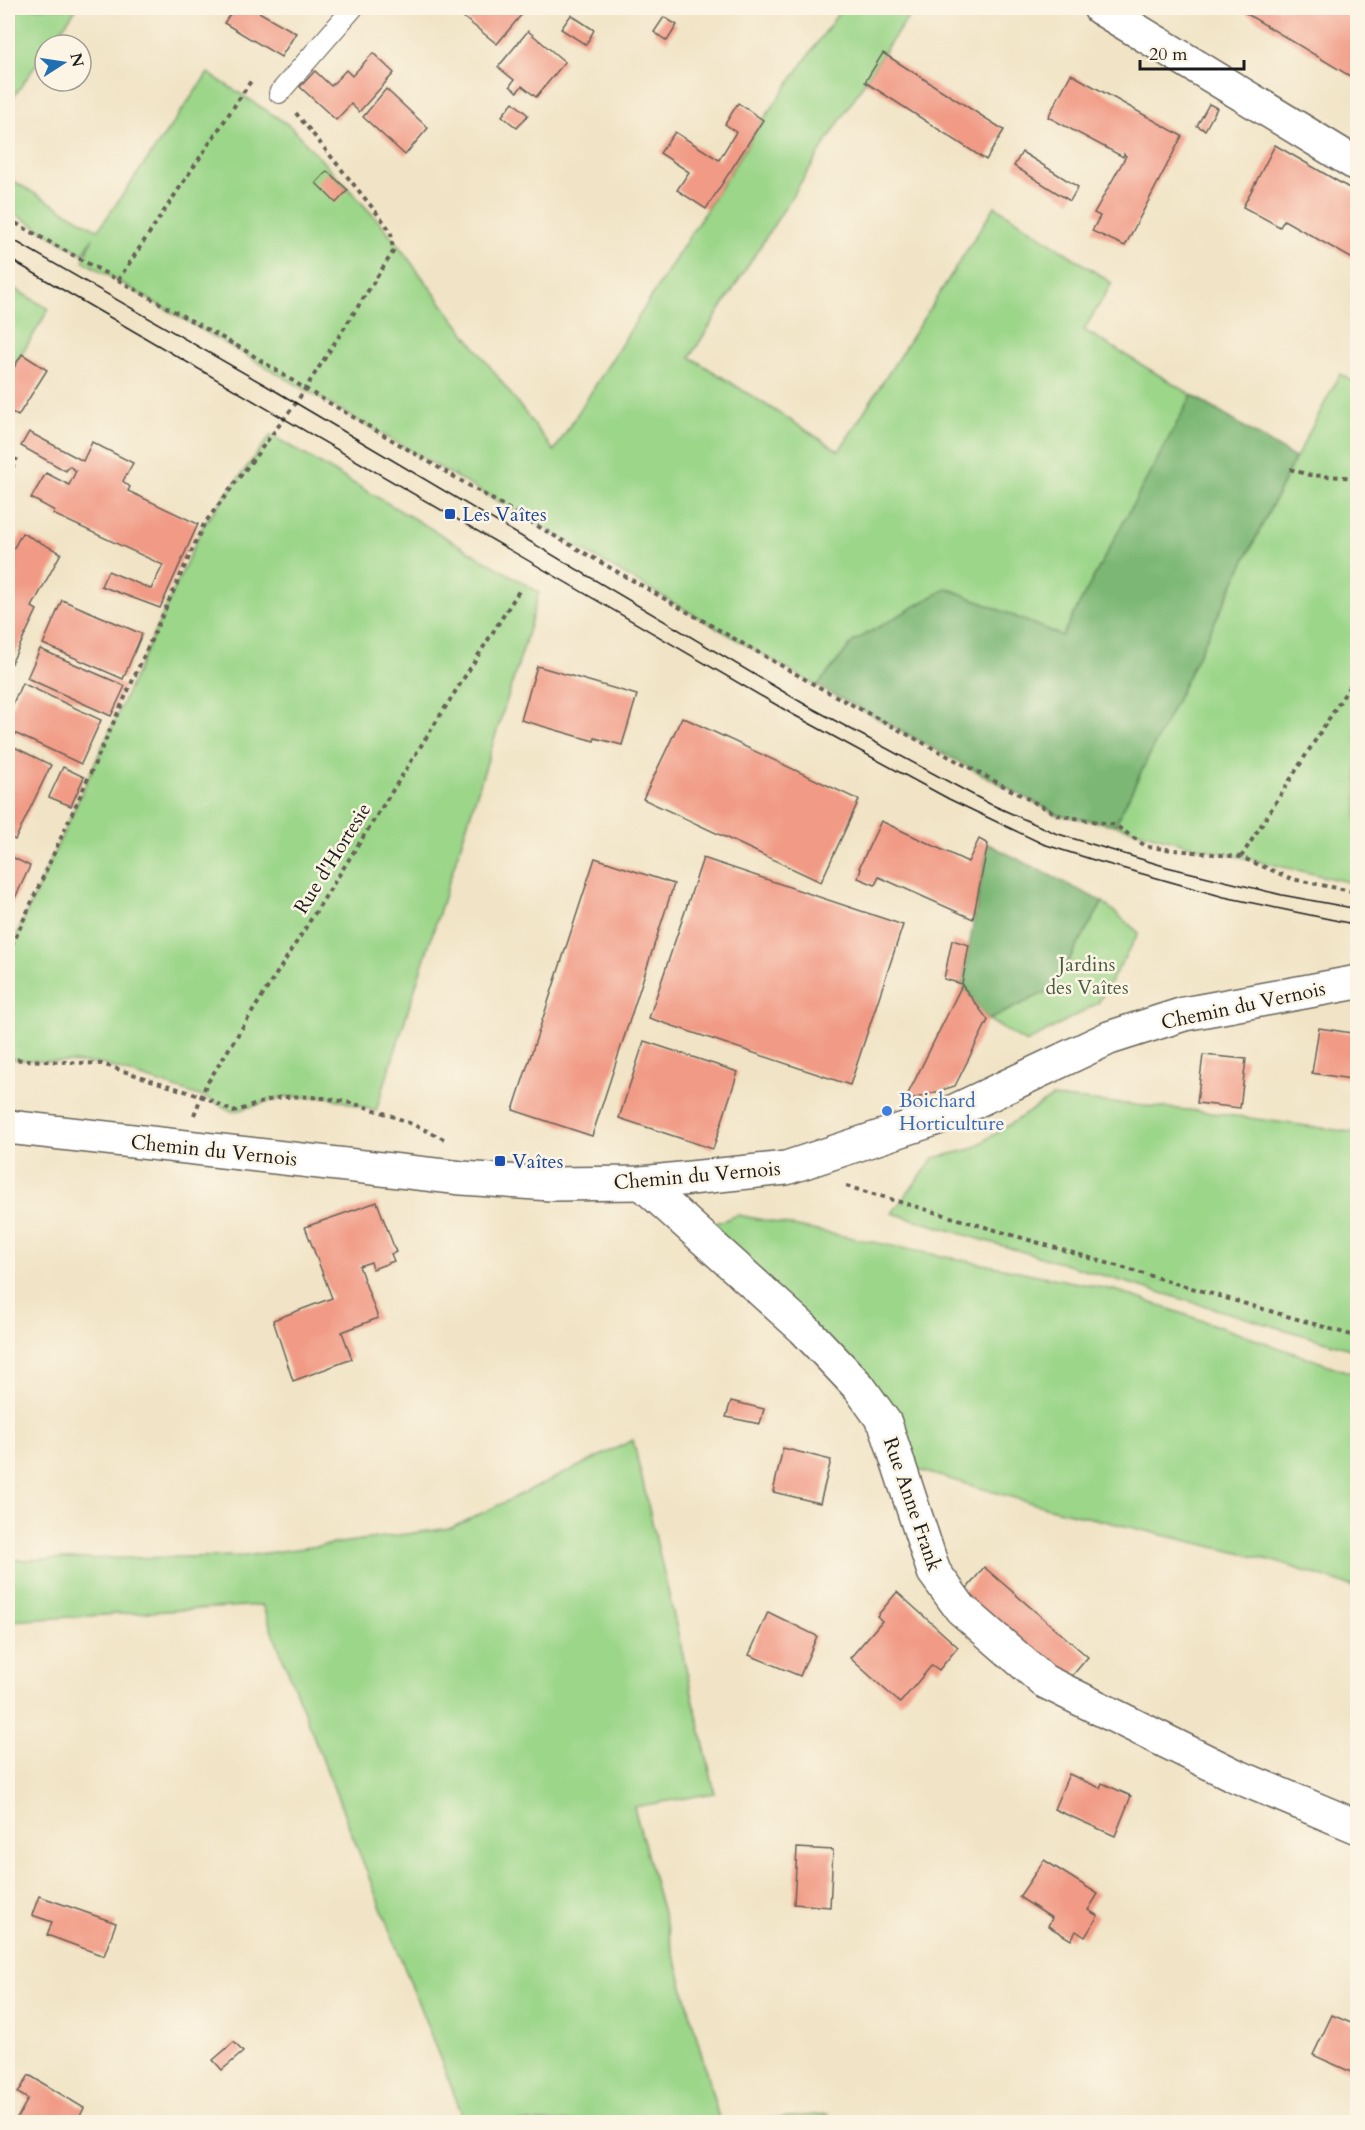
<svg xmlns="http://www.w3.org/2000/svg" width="1365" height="2130" font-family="Cardo,serif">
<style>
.green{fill:#9bd689;stroke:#5c7952;stroke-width:1.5}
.forest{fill:#7cb775;stroke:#4c6a48;stroke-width:1.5}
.building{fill:#f19b86}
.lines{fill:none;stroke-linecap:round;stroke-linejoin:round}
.service-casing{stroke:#676258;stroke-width:22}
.minor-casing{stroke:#676258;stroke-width:36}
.tertiary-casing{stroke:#676258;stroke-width:36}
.path{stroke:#676258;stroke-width:4;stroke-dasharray:4.5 4.5;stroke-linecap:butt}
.service{stroke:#fff;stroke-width:20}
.minor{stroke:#fff;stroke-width:33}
.tertiary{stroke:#fff;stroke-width:33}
.tram{stroke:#1c1c1c;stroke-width:1.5}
.transit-dot{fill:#1a4fb4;stroke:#fcf5e5;stroke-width:2}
.shop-dot{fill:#3f7fe0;stroke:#fcf5e5;stroke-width:2}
.labels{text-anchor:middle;stroke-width:5;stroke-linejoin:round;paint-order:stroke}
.transit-label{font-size:20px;fill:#164399;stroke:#fcf5e5;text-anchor:start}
.street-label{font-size:20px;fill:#1c1c1c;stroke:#fcf5e5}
.park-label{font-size:20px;fill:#485d42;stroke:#fcf5e5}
.shop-label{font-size:20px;fill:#366cbe;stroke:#fcf5e5;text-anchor:start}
</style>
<rect width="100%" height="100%" fill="#fcf5e5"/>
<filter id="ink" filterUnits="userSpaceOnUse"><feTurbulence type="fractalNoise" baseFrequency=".0167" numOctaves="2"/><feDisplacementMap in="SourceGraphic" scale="12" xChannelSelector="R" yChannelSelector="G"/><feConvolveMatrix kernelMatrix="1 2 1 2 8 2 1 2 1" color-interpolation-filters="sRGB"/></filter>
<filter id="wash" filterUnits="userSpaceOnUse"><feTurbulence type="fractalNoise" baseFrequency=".008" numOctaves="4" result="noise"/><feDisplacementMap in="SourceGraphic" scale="24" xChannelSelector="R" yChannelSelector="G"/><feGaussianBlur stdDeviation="1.35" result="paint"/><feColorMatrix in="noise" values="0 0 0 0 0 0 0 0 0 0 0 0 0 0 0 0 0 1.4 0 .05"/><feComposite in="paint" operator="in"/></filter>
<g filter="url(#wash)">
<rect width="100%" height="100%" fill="#f1e4c6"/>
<g class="green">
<polygon points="8,8 77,8 50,45 45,45 45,52 8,105"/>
<polygon points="842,8 915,8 883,53 690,357 839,451 995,206 1112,283 1084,330 1192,395 1062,636 947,588 854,641 817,686 83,261 93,238 83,254 8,210 8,178 98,230 208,73 289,125 385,228 554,451 763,120"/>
<polygon points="8,285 49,309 8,377"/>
<polygon points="1340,374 1358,384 1357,884 1192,846 1115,825 1290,469"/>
<polygon points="271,435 539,592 524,646 376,1111 328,1097 284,1097 233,1112 209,1099 102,1064 8,1059 8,954 204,524"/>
<polygon points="1103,902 1139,933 1098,1003 1026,1043 989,1020 1052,989"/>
<polygon points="1052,1097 1198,1111 1357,1133 1357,1351 892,1213 934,1158 972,1149"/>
<polygon points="738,1215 1118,1291 1357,1375 1357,1588 1273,1561 1049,1508 915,1469 702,1228"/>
<polygon points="633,1440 715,1793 634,1807 720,2122 465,2122 262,1605 8,1621 8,1560 244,1556 451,1528"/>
<polygon points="828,2114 828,2122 724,2122"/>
</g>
<g class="forest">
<polygon points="1192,395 1295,458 1115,825 1058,815 817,686 854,641 947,588 1062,636"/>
<polygon points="988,844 1103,902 1052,989 988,1020 962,985"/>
</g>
<g id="blocks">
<g class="building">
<polygon points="234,8 252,8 296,33 281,57 224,23"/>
<polygon points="463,8 527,8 497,44 458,13"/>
<polygon points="1237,8 1358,8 1358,81"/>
<polygon points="571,15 594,30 586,45 561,29"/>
<polygon points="664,17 677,25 667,41 654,32"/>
<polygon points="528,31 565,62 536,97 522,86 517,92 510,86 514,80 498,67"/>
<polygon points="373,53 394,73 359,112 351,104 336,120 300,87 315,71 331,86 346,70 352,76"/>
<polygon points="883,53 1004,130 986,160 865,82"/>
<polygon points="1071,74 1182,136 1125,246 1092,231 1100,216 1094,213 1126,156 1124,154 1123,157 1048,117"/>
<polygon points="386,89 428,128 405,155 363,117"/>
<polygon points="513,102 528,115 517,128 502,116"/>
<polygon points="738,103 763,120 706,209 677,190 689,172 660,153 675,132 719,160 736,132 725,124"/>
<polygon points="1209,104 1217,108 1205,130 1197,126"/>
<polygon points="1275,145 1358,193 1358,262 1284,220 1280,227 1243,207"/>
<polygon points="1022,152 1078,187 1070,201 1014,166"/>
<polygon points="327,171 348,190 336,203 316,183"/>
<polygon points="22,354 47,370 18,416 8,410 8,377"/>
<polygon points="29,432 83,461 92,442 133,463 123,481 130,487 128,491 198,524 160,608 101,586 108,571 151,589 163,565 53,514 55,511 31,498 46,473 69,485 76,471 69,466 66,471 21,446"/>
<polygon points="22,533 61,553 32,607 37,610 8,670 8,625 13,615 8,612 8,559"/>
<polygon points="62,600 142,634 123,679 43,644"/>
<polygon points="40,649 125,686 111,716 27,678"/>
<polygon points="537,666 637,695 622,745 595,738 594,741 521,720"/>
<polygon points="22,683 101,720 81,764 8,730 8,715"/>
<polygon points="682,717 859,800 821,882 643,799"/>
<polygon points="8,744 51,765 15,840 8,836"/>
<polygon points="63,767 84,777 71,806 49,797"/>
<polygon points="881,821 968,862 979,839 988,844 973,919 879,877 875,885 858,878 861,869 859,868"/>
<polygon points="8,855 30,866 8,913"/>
<polygon points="595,858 674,884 592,1136 513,1110"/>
<polygon points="703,858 903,925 850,1085 649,1018"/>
<polygon points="952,940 969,945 962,984 944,979"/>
<polygon points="962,985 988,1020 955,1086 904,1102"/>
<polygon points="1319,1028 1358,1034 1357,1080 1312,1073"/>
<polygon points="644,1041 738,1072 713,1149 619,1118"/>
<polygon points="1203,1055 1246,1059 1240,1108 1197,1103"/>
<polygon points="377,1202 396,1252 391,1254 394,1261 373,1269 371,1262 359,1266 378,1318 342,1332 352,1359 293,1381 273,1320 332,1298 305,1227"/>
<polygon points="731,1401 764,1409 760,1424 726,1417"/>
<polygon points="783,1448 831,1460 820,1503 773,1492"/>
<polygon points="984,1567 1088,1657 1067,1682 962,1595"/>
<polygon points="897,1592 958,1647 939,1670 932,1665 900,1703 850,1658 882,1621 877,1616"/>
<polygon points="768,1612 817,1636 800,1676 749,1655"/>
<polygon points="1069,1774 1100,1788 1102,1783 1131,1796 1115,1836 1054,1809"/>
<polygon points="797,1848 833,1850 830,1907 794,1904"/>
<polygon points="1044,1860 1098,1894 1088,1910 1098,1916 1085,1937 1076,1931 1071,1940 1048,1926 1052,1918 1019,1897"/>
<polygon points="39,1896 116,1923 104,1956 47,1935 52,1922 32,1915"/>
<polygon points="1332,2015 1358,2026 1358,2075 1313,2055"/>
<polygon points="234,2042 243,2052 222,2070 213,2060"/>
<polygon points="29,2075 84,2108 77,2122 63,2120 62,2122 15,2122 28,2099 18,2093"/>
</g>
</g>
</g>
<g filter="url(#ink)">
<use href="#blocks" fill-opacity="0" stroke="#676258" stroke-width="1.5"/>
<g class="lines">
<defs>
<polyline id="service" points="279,93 353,8"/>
<g id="minor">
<polyline points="1100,8 1358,165"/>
<polyline points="642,1183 804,1329 859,1387 885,1423 934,1572 961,1609 1044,1681 1234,1775 1358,1827"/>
</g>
<polyline id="tertiary" points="8,1127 462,1178 551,1184 642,1183 786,1168 944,1116 1109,1038 1184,1014 1358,982"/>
</defs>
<use href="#service" class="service-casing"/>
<use href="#minor" class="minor-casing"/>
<use href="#tertiary" class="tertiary-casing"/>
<g class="path">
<polyline points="8,219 246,351 304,388 546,531 817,686 1058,815 1115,825 1147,847 1241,857 1292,879 1356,892"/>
<polyline points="118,280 253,78"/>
<polyline points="1290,469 1309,475 1358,478"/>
<polyline points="8,477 17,458"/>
<polyline points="1241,857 1358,673"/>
<polyline points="8,954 204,524 296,403 393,252 391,232 384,222 295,112"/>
<path d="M8 1059 102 1064 209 1099 233 1112C250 1107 269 1098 286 1097 342 1093 397 1116 446 1140"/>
<polyline points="194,1115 206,1085 519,591"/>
<polyline points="846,1186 1358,1337"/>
</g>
<use href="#service" class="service"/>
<use href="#minor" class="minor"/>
<use href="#tertiary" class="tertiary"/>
<g class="tram">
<polyline points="8,237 279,393 806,705 990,804 1055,833 1167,867 1282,895 1358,909"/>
<polyline points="8,258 792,714 949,799 1043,844 1097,861 1224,897 1358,925"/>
</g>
</g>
</g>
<g class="transit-dot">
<rect x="444" y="508" width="12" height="12" rx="3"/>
<rect x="494" y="1155" width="12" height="12" rx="3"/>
</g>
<circle class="shop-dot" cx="887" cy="1111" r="6"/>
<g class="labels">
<g class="transit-label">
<text x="462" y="521">Les Vaîtes</text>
<text x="512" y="1168">Vaîtes</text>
</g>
<g class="street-label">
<text transform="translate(332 858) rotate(-58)" y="7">Rue d'Hortesie</text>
<text transform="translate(1243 1005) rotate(-12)" y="7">Chemin du Vernois</text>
<text transform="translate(214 1150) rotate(6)" y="7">Chemin du Vernois</text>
<text transform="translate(697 1175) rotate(-5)" y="7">Chemin du Vernois</text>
<text transform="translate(913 1504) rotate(71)" y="7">Rue Anne Frank</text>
</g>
<g class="park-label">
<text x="1087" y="971">Jardins<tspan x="1087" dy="23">des Vaîtes</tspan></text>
</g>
<g class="shop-label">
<text x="899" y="1107">Boichard<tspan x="899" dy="23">Horticulture</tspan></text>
</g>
</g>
<rect width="1365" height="2130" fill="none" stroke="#fcf5e5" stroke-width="30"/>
<g transform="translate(63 63) rotate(78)"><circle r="28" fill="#fcf5e5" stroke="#a29e95" stroke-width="1.5"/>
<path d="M0-4.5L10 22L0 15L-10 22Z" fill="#1f6fb2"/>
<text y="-9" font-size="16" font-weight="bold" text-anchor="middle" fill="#1c1c1c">N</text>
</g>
<path d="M1140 60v9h104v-9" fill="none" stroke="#1c1c1c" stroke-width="3"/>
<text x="1149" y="60" font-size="18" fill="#1c1c1c" stroke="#fcf5e5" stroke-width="4.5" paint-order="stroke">20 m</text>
</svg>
